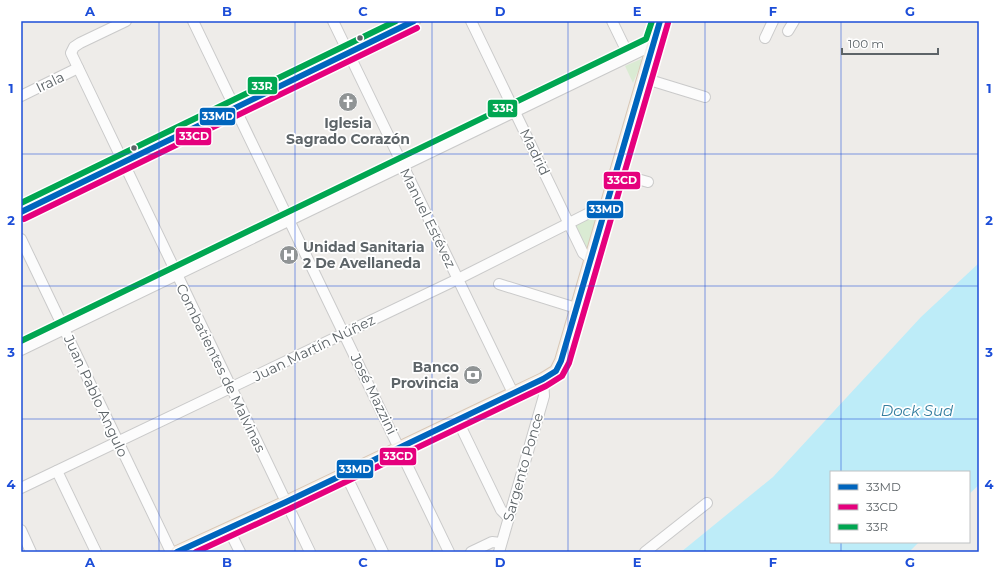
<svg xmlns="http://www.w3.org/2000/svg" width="1000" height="573" font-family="Montserrat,sans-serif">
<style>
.green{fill:#daebd3}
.water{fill:#bdecf8}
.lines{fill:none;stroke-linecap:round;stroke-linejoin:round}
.minor-casing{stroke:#cacaca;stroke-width:12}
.major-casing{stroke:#d8c7b5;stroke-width:14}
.minor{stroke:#fcfcfc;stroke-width:10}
.major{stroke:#f3efe9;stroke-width:12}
.bus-1-casing{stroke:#fff;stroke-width:9}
.bus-2-casing{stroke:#fff;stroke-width:9}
.bus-3-casing{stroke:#fff;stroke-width:9}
.bus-1{stroke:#0065bd;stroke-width:6}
.bus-2{stroke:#e5007d;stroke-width:6}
.bus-3{stroke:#00a651;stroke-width:6}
.grid{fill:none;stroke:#1d4ed8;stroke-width:1;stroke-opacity:0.55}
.bus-dot{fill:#5d6468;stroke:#fff;stroke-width:1.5}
.labels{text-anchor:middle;stroke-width:3.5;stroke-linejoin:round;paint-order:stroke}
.street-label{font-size:14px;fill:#5d6468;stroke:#fff}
.poi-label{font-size:14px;font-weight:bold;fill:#5d6468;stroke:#fff}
.water-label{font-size:15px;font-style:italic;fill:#347e9f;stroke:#fff}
.line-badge{stroke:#fff;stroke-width:1.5}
.badge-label{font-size:11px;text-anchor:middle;font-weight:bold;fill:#fff}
.neatline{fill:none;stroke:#1d4ed8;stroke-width:1.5}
.grid-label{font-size:13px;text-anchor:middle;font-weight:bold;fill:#1d4ed8}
</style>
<rect width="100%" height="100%" fill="#eeece9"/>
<g class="green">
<polygon points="641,59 642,62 633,83 625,66"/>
<polygon points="600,208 591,259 569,224"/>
</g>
<polygon class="water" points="979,263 979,485 969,494 969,472 831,472 831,542 919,542 909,552 681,552 773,477 921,317"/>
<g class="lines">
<defs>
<g id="minor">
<polyline points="126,21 80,43 74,47 71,53 310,552"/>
<polyline points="193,21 449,552"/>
<polyline points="333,21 513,393"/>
<polyline points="471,21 583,253 591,259"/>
<polyline points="612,21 629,56"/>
<polyline points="788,31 794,21"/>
<polyline points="765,38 773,21"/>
<polyline points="643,78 705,97"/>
<polyline points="21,96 78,68"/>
<polyline points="616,173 648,182"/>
<polyline points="21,239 171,552"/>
<polyline points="499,284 576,308"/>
<polyline points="21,350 653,45"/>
<polyline points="457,419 501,510 509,518"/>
<polyline points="57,471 96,552"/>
<polyline points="345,473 383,552"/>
<polyline points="21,488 458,279 597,209 606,209"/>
<polyline points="228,528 240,552"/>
<polyline points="21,530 31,552"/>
<polyline points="471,552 492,542 501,543"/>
<polyline points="499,552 544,396 543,379"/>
<polyline points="645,552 707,503"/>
</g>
<g id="major">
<polyline points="21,212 414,21"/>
<polyline points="177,552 286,502 543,379 556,371 561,361 660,21"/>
</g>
</defs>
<use href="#minor" class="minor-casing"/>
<use href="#major" class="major-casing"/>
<use href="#minor" class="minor"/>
<use href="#major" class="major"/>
<defs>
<g id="bus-1">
<polyline points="21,212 414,21"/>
<polyline points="177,552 286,502 543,379 556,371 561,361 660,21"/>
</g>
<g id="bus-2">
<polyline points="24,219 417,28"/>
<polyline points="196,552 289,509 546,386 562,376 569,363 668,23"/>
</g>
<g id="bus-3">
<polyline points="21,203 396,21"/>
<polyline points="21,341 646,39 652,21"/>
</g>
</defs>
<use href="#bus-1" class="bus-1-casing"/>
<use href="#bus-2" class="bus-2-casing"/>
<use href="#bus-3" class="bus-3-casing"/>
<use href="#bus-1" class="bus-1"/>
<use href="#bus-2" class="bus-2"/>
<use href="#bus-3" class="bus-3"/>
</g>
<path class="grid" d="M159 21V552M295 21V552M432 21V552M568 21V552M705 21V552M841 21V472M21 154H979M21 286H979M21 419H979M841 542V552"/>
<defs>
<symbol id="church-disc" viewBox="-11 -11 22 22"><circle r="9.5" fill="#909495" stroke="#fff"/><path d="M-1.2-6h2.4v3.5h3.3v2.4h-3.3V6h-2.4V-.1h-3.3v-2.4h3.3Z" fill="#fff"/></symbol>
<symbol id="hospital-disc" viewBox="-11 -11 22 22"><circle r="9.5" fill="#909495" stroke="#fff"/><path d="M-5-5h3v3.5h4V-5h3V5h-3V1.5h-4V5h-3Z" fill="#fff"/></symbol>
<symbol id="bank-disc" viewBox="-11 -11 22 22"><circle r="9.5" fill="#909495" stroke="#fff"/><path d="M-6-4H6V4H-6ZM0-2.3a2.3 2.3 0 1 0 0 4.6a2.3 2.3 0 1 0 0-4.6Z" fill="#fff"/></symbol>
</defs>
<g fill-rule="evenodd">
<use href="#church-disc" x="337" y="91" width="22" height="22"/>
<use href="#hospital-disc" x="278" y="244" width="22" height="22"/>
<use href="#bank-disc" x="462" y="364" width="22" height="22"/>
</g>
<g class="bus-dot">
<circle cx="360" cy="38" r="3.5"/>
<circle cx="134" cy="148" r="3.5"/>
</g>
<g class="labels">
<g class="street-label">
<text transform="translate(50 82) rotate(-26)" y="5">Irala</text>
<text transform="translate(535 152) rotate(64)" y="5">Madrid</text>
<text transform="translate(428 218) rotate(64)" y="5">Manuel Estévez</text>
<text transform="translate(314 348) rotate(-26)" y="5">Juan Martín Núñez</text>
<text transform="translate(221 368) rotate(64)" y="5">Combatientes de Malvinas</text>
<text transform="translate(374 394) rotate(64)" y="5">José Mazzini</text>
<text transform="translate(96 396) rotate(65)" y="5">Juan Pablo Angulo</text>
<text transform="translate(523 467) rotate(-74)" y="5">Sargento Ponce</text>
</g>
<g class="poi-label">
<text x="348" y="128">Iglesia<tspan x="348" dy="16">Sagrado Corazón</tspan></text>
<text x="303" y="252" text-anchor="start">Unidad Sanitaria<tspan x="303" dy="16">2 De Avellaneda</tspan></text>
<text x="459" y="372" text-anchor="end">Banco<tspan x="459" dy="16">Provincia</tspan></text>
</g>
<g class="water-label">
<text x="917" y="416">Dock Sud</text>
</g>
</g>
<g class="line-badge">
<rect x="247" y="76" width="31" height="19" rx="4" fill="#00a651"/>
<rect x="487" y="99" width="31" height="19" rx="4" fill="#00a651"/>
<rect x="199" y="107" width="37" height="19" rx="4" fill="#0065bd"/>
<rect x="175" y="127" width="37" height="19" rx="4" fill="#e5007d"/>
<rect x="603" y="171" width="38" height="19" rx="4" fill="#e5007d"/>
<rect x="586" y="200" width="38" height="19" rx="4" fill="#0065bd"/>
<rect x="379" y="447" width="38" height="19" rx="4" fill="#e5007d"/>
<rect x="336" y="459" width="38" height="20" rx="4" fill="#0065bd"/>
</g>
<g class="badge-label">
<text x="262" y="90">33R</text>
<text x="503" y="112">33R</text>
<text x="218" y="120">33MD</text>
<text x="194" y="140">33CD</text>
<text x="622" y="184">33CD</text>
<text x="605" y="213">33MD</text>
<text x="398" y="460">33CD</text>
<text x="355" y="473">33MD</text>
</g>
<rect width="1000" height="573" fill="none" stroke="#ffffff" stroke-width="44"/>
<rect x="830" y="471" width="140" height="72" fill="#ffffff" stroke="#bec1c3"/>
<rect x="838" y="484" width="20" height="6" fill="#0065bd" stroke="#bec1c3"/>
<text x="866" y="491" font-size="12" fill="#5d6468">33MD</text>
<rect x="838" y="504" width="20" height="6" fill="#e5007d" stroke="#bec1c3"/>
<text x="866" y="511" font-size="12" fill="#5d6468">33CD</text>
<rect x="838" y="524" width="20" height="6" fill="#00a651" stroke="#bec1c3"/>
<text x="866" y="531" font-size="12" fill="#5d6468">33R</text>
<path d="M842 48v6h96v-6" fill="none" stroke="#5d6468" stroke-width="2"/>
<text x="848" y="48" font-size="12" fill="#5d6468" stroke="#ffffff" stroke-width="3" paint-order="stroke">100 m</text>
<rect x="22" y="22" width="956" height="529" class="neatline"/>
<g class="grid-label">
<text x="90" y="16">A</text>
<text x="227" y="16">B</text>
<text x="363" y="16">C</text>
<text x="500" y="16">D</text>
<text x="637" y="16">E</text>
<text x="773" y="16">F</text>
<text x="910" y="16">G</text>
<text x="11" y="93">1</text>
<text x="989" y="93">1</text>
<text x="11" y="225">2</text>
<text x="989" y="225">2</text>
<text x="11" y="357">3</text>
<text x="989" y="357">3</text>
<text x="11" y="489">4</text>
<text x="989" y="489">4</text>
<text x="90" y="567">A</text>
<text x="227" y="567">B</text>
<text x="363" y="567">C</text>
<text x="500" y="567">D</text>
<text x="637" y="567">E</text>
<text x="773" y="567">F</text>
<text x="910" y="567">G</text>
</g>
</svg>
